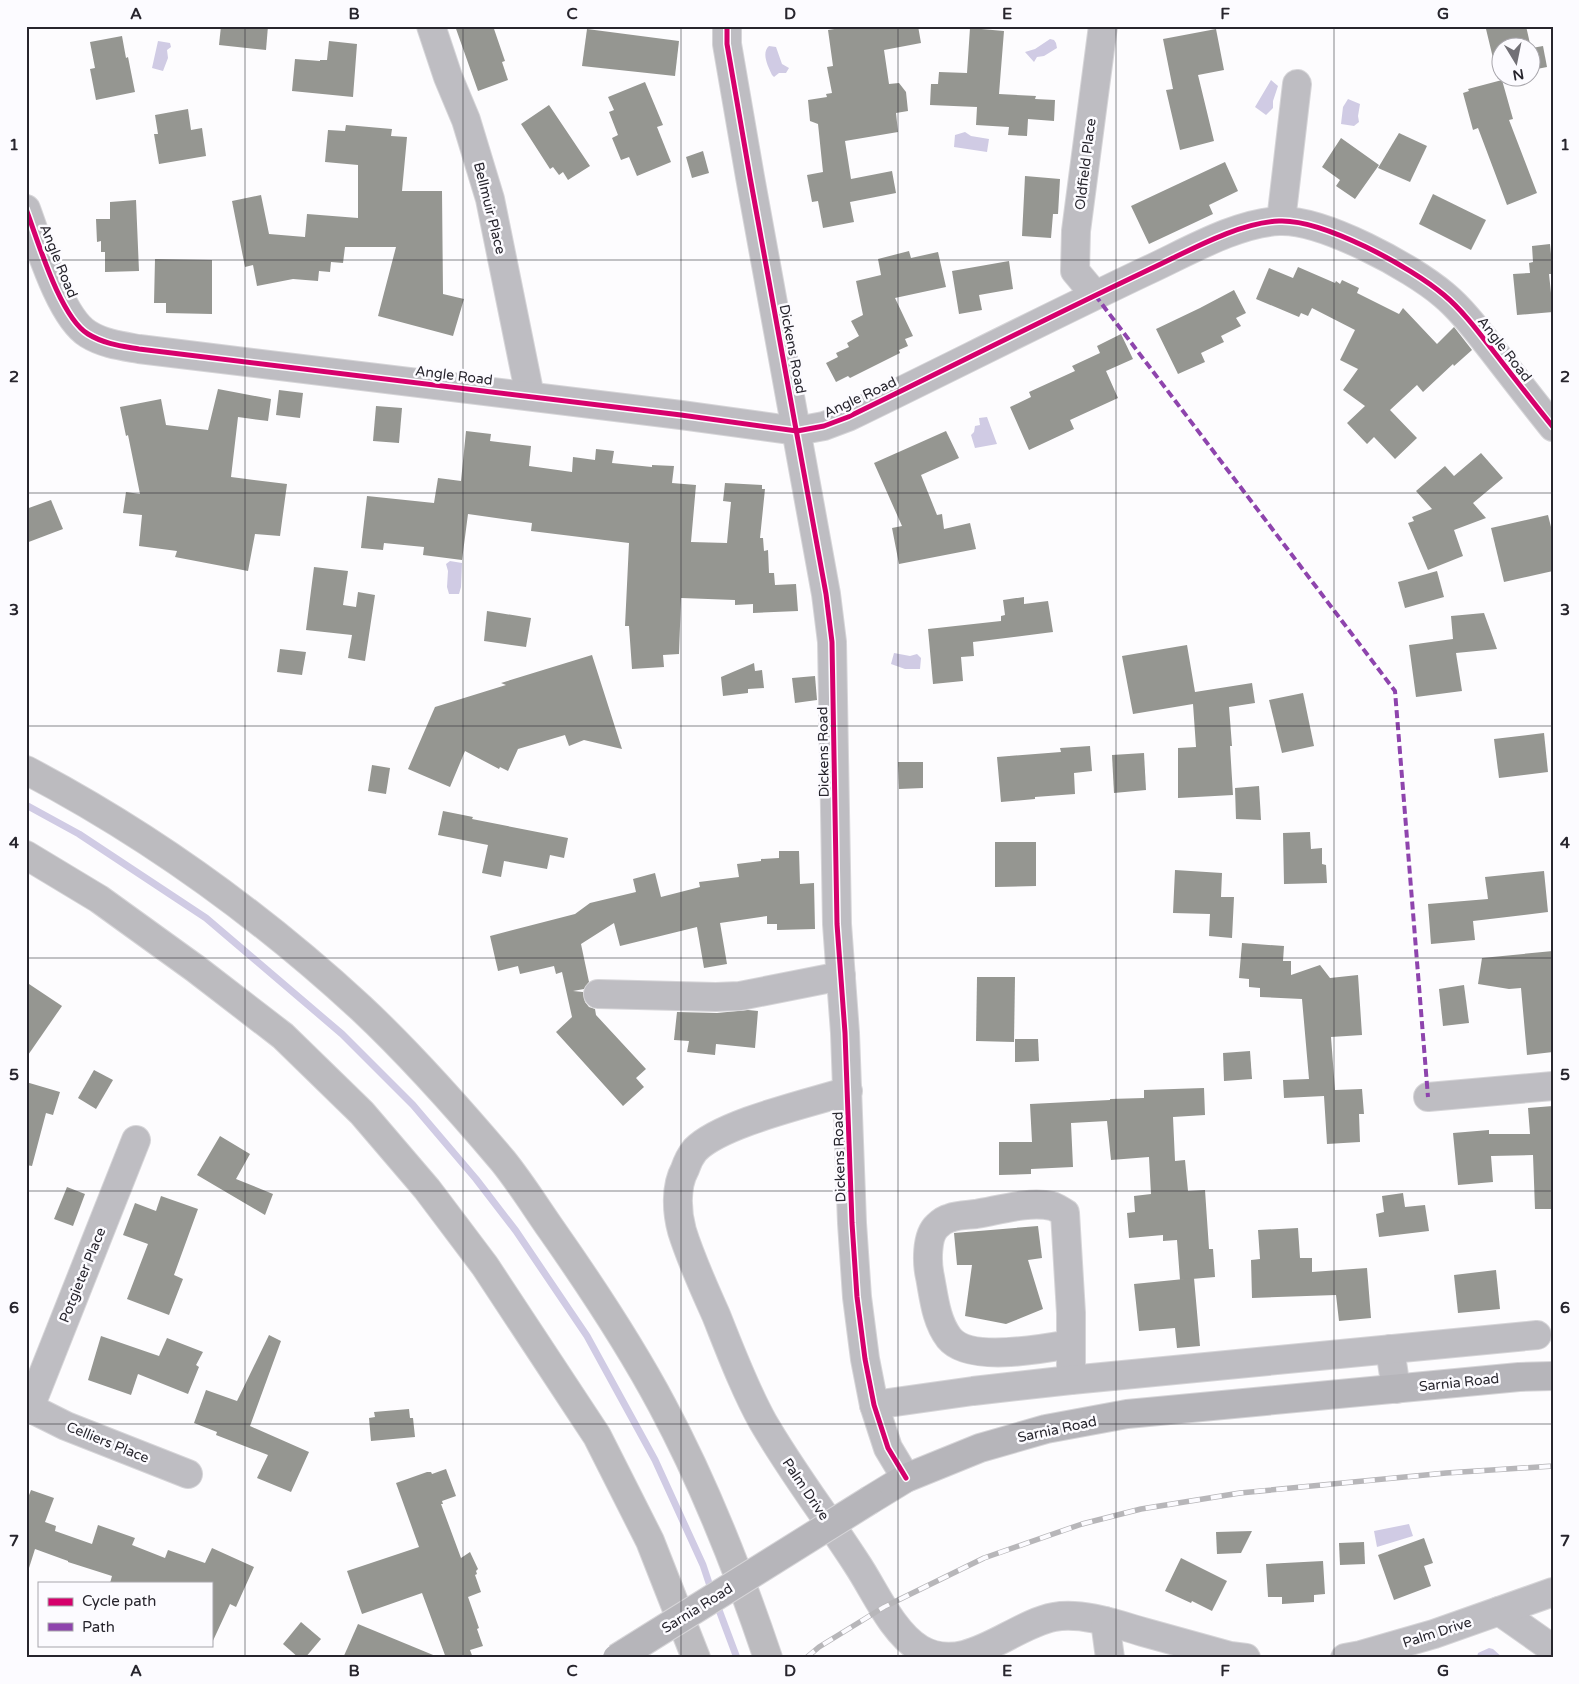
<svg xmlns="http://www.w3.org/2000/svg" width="1579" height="1684" font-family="'Varela Round',sans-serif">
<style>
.water{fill:#d0cbe4}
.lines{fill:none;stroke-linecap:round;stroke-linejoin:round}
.stream{stroke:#d0cbe4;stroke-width:7}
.building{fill:#959691}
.minor-casing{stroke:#d6d5d8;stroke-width:30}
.major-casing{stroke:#d6d5d8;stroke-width:30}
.highway-casing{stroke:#d6d5d8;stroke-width:30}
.minor{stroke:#bebdc2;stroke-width:28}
.major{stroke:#b6b5ba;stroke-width:28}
.highway{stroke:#bcbbbf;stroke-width:28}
.rail-casing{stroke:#b7b6b9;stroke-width:5.5}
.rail{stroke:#fcfbff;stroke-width:4;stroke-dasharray:11;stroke-linecap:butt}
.major-bridge-casing{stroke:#d6d5d8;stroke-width:30;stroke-linecap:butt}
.major-bridge{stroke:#b6b5ba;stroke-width:28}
.quiet{stroke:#8e44ad;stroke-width:4;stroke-dasharray:8 4;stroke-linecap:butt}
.cycleway-casing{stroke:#fcfbff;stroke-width:8}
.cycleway{stroke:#d6006c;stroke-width:5}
.grid{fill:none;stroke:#27252d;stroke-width:1;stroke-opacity:0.55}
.labels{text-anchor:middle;stroke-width:5;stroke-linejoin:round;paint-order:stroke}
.street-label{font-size:14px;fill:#27252d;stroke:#fcfbff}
.neatline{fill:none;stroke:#27252d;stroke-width:2}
.grid-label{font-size:16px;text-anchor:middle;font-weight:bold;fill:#27252d}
</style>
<rect width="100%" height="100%" fill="#fdfcfe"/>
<g class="water">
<polygon points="1050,39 1054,40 1056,43 1057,48 1044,56 1037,57 1034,62 1025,52 1035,49"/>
<polygon points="158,41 170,43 171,47 167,50 168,58 163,71 152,68"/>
<path d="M769 46 776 47 782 64 789 68 786 73H779L774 77 772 75C768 66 761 53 769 46Z"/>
<polygon points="1271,80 1278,86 1273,101 1273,108 1266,115 1255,107"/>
<polygon points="1348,99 1360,104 1358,116 1359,122 1354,126 1341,124 1343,107"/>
<polygon points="965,132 971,136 989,139 987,152 954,147 955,135"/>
<polygon points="987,417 997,444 975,448 971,435 974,432 975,426 980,425 979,418"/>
<polygon points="450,561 462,563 461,587 459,594 449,594 447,587 448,571 446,564"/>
<polygon points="894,653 910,656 917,654 921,658 920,669 905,669 891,664"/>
<polygon points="1409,1524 1413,1536 1377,1547 1374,1531"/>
<polygon points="1489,1648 1493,1649 1503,1658 1477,1657 1478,1653"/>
</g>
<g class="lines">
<g class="stream">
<polyline points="26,805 79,834 206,918 342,1034 413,1105 476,1179 516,1231 587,1336 655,1460 703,1565 712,1592"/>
<polyline points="716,1602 737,1658"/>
</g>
</g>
<g class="building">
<polygon points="221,26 268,26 266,50 219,45"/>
<polygon points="455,26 493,26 505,61 502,62 508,80 478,91"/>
<polygon points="853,26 918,26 921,43 884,50 889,84 899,83 906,92 908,111 896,113 898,132 845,141 851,179 892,171 896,193 850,202 854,222 823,228 818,201 812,202 807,175 823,172 818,124 810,121 808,100 827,97 826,94 832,93 827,67 833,66 828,30"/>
<polygon points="1496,26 1526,26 1531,48 1502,48 1503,78 1498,79 1486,29"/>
<polygon points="970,28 1004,31 999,94 1036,96 1035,99 1055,100 1054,121 1028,119 1027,136 1008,135 1009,127 976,125 977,107 930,105 931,84 938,84 939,72 967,73"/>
<polygon points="587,29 679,41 675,76 582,66"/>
<polygon points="1216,29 1224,70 1198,75 1214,141 1180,150 1166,90 1173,89 1163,39"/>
<polygon points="122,36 126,58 128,57 135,92 96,100 90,69 95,68 90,42"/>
<polygon points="329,41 357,44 353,97 292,91 295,59 320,61 320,60 327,60"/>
<polygon points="1543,46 1547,67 1532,70 1532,48"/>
<polygon points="1502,80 1513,119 1509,120 1537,193 1507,205 1478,128 1473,130 1463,93 1469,91 1468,89"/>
<polygon points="645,82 663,125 657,127 671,162 637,176 629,157 621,160 612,138 618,135 609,112 614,110 608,97"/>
<polygon points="549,105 590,166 568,180 563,172 559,175 553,167 550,169 521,124"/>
<polygon points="188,109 191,130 202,128 206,156 159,164 154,134 158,134 155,115"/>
<polygon points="346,125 392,129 391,136 407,137 402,191 442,191 443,294 464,299 453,336 378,316 396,247 345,247 343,263 331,262 330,272 319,271 318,281 293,279 257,286 253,265 245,267 232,201 261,195 269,234 305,237 307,214 358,218 358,165 325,162 328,130 345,131"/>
<polygon points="1399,133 1427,146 1410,182 1378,168"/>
<polygon points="1341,138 1379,165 1355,199 1336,186 1340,180 1322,167"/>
<polygon points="703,151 709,173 692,178 686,157"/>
<polygon points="1225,162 1238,191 1209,205 1213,214 1149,244 1131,206"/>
<polygon points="1025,176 1060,179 1058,214 1053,214 1051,238 1022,236"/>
<polygon points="1433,194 1486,220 1471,250 1419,224"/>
<polygon points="136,200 139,271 105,272 105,252 101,252 101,241 97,242 96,219 110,219 110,202"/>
<polygon points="1550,244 1553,274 1549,274 1553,312 1517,315 1513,274 1530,273 1529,263 1533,262 1532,246"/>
<polygon points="909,251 911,258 938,252 946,287 895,298 913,336 905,339 908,346 899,350 900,353 850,378 848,376 836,382 826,363 838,357 836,353 849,347 847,343 859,336 851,321 863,315 856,281 881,275 878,259"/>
<polygon points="155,259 212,260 212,314 166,313 166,303 154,303"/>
<polygon points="1009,261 1013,289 979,295 982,310 959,314 952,271"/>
<polygon points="1298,267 1335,283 1336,281 1340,284 1342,280 1359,288 1357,293 1399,314 1403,308 1437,344 1454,327 1472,350 1454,366 1453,364 1423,392 1417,385 1390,410 1417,438 1395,459 1374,437 1367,444 1347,423 1365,406 1343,390 1358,369 1340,360 1355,330 1312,308 1308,316 1301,313 1299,317 1256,299 1269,268 1293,278"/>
<polygon points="1234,290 1246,313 1236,318 1241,326 1221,336 1224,342 1201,353 1205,362 1178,374 1156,329 1200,308"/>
<polygon points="1121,334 1133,359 1106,371 1118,398 1070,420 1074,429 1029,450 1010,407 1031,397 1029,392 1075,371 1072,366 1100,353 1097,346"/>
<polygon points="218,389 271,399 268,421 238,417 231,477 287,484 280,536 255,534 248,571 175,557 177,551 139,546 142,515 123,513 126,492 140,494 128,435 126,436 120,407 161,399 166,425 208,430"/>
<polygon points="279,390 303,393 300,418 276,415"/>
<polygon points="376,406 402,408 399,443 373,441"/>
<polygon points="466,431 491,434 490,441 531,446 529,466 572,472 573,457 595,460 596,449 614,451 612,463 652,467 652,465 674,466 672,483 696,485 691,542 727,543 731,502 723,501 725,483 762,485 762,489 765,489 760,538 763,538 764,551 768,550 769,573 774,573 775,585 796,584 798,611 753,613 753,604 735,605 735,600 681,598 679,654 663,655 664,667 632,669 629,626 625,626 629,543 531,531 532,523 468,514 462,560 423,555 424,547 384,543 383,550 361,548 367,496 434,503 438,478 461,481"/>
<polygon points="946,431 959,458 921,475 937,515 942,514 944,529 970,523 976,549 899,564 892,528 902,526 874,463"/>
<polygon points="1481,453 1503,478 1473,503 1486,518 1454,530 1463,556 1428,570 1408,523 1414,521 1412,517 1432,509 1416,491 1445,466 1454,476"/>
<polygon points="51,500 63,529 26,543 26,509"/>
<polygon points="1548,515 1553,535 1553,571 1504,582 1491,528"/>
<polygon points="314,567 348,571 343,605 356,607 358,592 375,595 365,661 348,658 352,635 306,630"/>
<polygon points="1437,571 1444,597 1405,608 1398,582"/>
<polygon points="1024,597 1024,604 1048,601 1053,632 973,642 974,656 961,657 963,681 933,684 928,629 1001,621 1001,616 1005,615 1003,600"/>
<polygon points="487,611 531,618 526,647 484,641"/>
<polygon points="1484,613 1497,649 1456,653 1462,691 1416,697 1409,645 1453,639 1451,616"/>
<polygon points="1187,645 1195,692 1252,683 1255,703 1229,707 1232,746 1230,746 1233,795 1178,798 1178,748 1196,747 1193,704 1133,714 1122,656"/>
<polygon points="280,649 306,652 302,675 277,672"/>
<polygon points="592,655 622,749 584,740 569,746 565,735 518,749 508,771 500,767 499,769 465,751 450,787 408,769 435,707 506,685 501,683"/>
<polygon points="754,663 755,671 762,670 764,688 748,689 748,693 723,696 721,677"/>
<polygon points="815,676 817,700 795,703 792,678"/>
<polygon points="1303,693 1314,746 1282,753 1269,700"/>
<polygon points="1544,733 1548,772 1499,778 1494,739"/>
<polygon points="1090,746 1092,771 1074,773 1075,794 1035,797 1035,799 1001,802 997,757 1061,752 1060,748"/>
<polygon points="1144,753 1146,790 1114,793 1112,755"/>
<polygon points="898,762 923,762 923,788 899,789"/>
<polygon points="372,765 390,768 386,794 368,791"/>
<polygon points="1259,786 1261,820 1236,819 1235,788"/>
<polygon points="443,811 473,817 472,819 568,838 564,858 550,855 547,869 504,861 501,877 482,873 488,845 438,835"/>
<polygon points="1310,832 1311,849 1322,848 1322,864 1326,865 1327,883 1284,884 1283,833"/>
<polygon points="995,842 1036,842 1036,886 995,887"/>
<polygon points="779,851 799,851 800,884 814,883 815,929 777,930 777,924 767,924 767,916 720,923 727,964 704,968 697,927 620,946 614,923 581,944 589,982 584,989 573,991 583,992 585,1002 589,1007 595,1009 596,1015 646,1069 636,1078 644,1087 623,1106 556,1032 572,1017 562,972 556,974 554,966 520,974 518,966 498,971 490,936 575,914 590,903 636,892 633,879 655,873 661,897 700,887 699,882 739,877 737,864 761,861 761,859 779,858"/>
<polygon points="1175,870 1222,873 1221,897 1234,897 1232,938 1209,936 1210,914 1173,913"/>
<polygon points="1544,871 1548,912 1473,921 1475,940 1431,944 1428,904 1488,899 1485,877"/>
<polygon points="1242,943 1284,946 1283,961 1291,961 1291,975 1320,965 1330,978 1358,975 1362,1035 1331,1037 1335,1090 1362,1089 1364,1114 1359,1114 1360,1142 1327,1144 1324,1096 1284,1098 1283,1080 1309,1079 1302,999 1260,997 1260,988 1249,987 1249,979 1239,978"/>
<polygon points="1553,951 1553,1052 1527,1055 1521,988 1509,989 1478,984 1482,958"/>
<polygon points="977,977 1015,977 1014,1042 976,1041"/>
<polygon points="26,982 62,1006 26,1058"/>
<polygon points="1464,985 1469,1023 1443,1026 1439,989"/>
<polygon points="748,1010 758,1011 755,1048 716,1044 715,1055 687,1052 689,1041 674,1040 677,1012 717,1013"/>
<polygon points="1015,1039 1038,1039 1039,1061 1015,1062"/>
<polygon points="1250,1051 1252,1079 1224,1081 1223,1053"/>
<polygon points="94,1070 113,1080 96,1109 78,1098"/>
<polygon points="26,1082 60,1092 53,1115 46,1113 32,1166 26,1165"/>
<polygon points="1204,1088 1205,1115 1173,1117 1175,1161 1185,1160 1188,1191 1205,1190 1209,1249 1213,1249 1215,1277 1180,1280 1177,1240 1163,1241 1163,1235 1129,1238 1127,1213 1135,1212 1134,1196 1151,1194 1149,1157 1111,1160 1107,1121 1071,1123 1073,1167 1031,1169 1031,1174 999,1175 999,1142 1032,1142 1030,1104 1110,1100 1110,1099 1144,1098 1144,1090"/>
<polygon points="1553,1106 1553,1209 1535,1209 1533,1155 1491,1156 1493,1182 1458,1185 1453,1133 1489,1130 1489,1134 1530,1134 1528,1108"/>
<polygon points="220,1136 250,1154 236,1179 273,1194 265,1215 197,1175"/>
<polygon points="67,1187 85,1194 73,1226 54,1219"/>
<polygon points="1403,1193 1405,1207 1425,1205 1429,1231 1379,1237 1376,1214 1384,1212 1382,1196"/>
<polygon points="161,1196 198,1209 174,1275 183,1279 169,1315 127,1299 148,1244 123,1235 135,1203 156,1211"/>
<polygon points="1038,1226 1042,1258 1028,1260 1043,1309 1006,1324 965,1316 972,1265 957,1265 954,1233"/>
<polygon points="1298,1228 1300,1258 1312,1258 1312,1272 1367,1268 1371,1318 1339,1321 1336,1295 1252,1298 1251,1260 1260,1259 1258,1230"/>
<polygon points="1496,1270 1500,1309 1458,1313 1454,1275"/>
<polygon points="1194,1278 1200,1346 1177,1348 1175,1328 1139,1331 1134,1284"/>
<polygon points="269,1335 281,1341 250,1426 309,1452 291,1492 257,1478 268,1455 216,1435 217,1432 194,1423 206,1390 237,1401"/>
<polygon points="101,1336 159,1356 167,1338 203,1352 196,1365 199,1367 188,1394 138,1374 131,1395 88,1380"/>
<polygon points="409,1409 410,1418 413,1418 415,1437 371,1441 369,1418 375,1417 374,1412"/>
<polygon points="446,1469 456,1496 442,1501 443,1504 441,1504 461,1558 470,1552 478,1569 476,1571 477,1574 475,1575 481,1592 468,1597 479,1628 477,1629 483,1646 470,1650 473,1658 446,1658 422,1593 362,1614 347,1571 419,1547 396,1483 427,1472 431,1472 432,1474"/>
<polygon points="31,1490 54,1498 45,1522 56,1526 55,1531 92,1544 98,1525 135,1538 132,1545 165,1558 168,1550 205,1563 212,1548 254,1567 236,1607 230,1604 211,1645 211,1583 110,1583 112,1576 68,1562 68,1561 35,1549 29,1568 26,1568 26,1503"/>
<polygon points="1252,1531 1241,1553 1217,1554 1216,1532"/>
<polygon points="1424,1538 1433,1563 1424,1566 1431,1586 1394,1600 1378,1555"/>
<polygon points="1364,1542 1365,1564 1340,1565 1339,1543"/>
<polygon points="1181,1558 1227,1581 1212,1611 1192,1601 1191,1603 1165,1591"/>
<polygon points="1323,1561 1325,1594 1314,1595 1314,1602 1282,1604 1282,1597 1268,1597 1266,1564"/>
<polygon points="301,1622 321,1639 305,1658 299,1658 283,1644"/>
<polygon points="358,1624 438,1657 438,1658 343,1658"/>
</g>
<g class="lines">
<defs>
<g id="minor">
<polyline points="431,26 448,77 466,120 490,199 530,396"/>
<polyline points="727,26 727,44 750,177 826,594 832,642 837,924 845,1033 852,1223 857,1297 865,1359 874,1405 888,1448 906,1478"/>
<path d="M26 209C38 241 60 317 88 334 104 344 122 346 139 349L681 415 797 431 824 426 848 417C947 369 1045 319 1144 272 1184 254 1235 223 1279 221 1323 219 1411 267 1444 295 1462 310 1477 330 1491 348 1512 375 1532 401 1553 427"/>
<polyline points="1281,221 1297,84"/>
<polyline points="1095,295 1075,271 1076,231 1103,26"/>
<polyline points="598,994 716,997 740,996 841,976"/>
<path d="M848 1091C810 1103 721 1123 695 1150 691 1155 687 1163 685 1169 675 1187 677 1213 682 1231 691 1260 704 1288 716 1315 730 1350 745 1390 763 1422 792 1472 826 1516 857 1564 875 1591 892 1632 920 1649 966 1676 1011 1625 1054 1617 1082 1612 1116 1624 1143 1632 1172 1640 1201 1648 1230 1656L1246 1658"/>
<polyline points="1428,1097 1553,1086"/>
<path d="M1070 1344C1042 1349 969 1363 949 1338 936 1321 934 1298 930 1277 927 1264 926 1236 937 1226 940 1223 946 1219 950 1218 958 1215 968 1215 976 1214 1000 1210 1028 1201 1052 1206 1056 1207 1061 1211 1065 1213L1071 1313V1380"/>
<polyline points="1390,1349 1396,1389"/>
<polyline points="874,1405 973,1391 1071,1380 1537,1335"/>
<polyline points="26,1406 66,1426 188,1474"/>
<polyline points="30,1407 136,1140"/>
<polyline points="1499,1611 1553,1649"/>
<polyline points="1105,1621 1110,1658"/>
<polyline points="1345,1658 1361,1655 1434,1634 1553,1592"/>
</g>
<polyline id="major" points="870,1500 906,1478 980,1448 1046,1429 1127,1414 1519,1377 1553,1376"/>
<g id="highway">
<path d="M26 770C148 834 260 915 361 1008 410 1054 459 1109 503 1161 520 1182 535 1206 551 1229 591 1286 629 1343 662 1405 705 1485 739 1572 768 1658"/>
<polyline points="26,855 99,899 196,969 283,1036 362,1113 427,1189 485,1266 597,1436 650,1541 696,1658"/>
</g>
</defs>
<use href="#minor" class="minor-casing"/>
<use href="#major" class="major-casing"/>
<use href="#highway" class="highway-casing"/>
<use href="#minor" class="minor"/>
<use href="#major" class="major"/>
<use href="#highway" class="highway"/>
<defs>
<polyline id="rail" points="806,1658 819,1647 884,1607 984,1558 1082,1524 1141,1509 1240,1493 1446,1473 1553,1466"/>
</defs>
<use href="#rail" class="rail-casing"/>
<use href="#rail" class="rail"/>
<defs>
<polyline id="major-bridge" points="617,1658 870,1500"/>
</defs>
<use href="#major-bridge" class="major-bridge-casing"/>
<use href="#major-bridge" class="major-bridge"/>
<polyline class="quiet" points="1095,295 1395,691 1428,1097"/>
<defs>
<g id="cycleway">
<polyline points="727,26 727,44 750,177 826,594 832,642 837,924 845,1033 852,1223 857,1297 865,1359 874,1405 888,1448 906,1478"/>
<path d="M26 209C38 241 60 317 88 334 104 344 122 346 139 349L681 415 797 431 824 426 848 417C947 369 1045 319 1144 272 1184 254 1235 223 1279 221 1323 219 1411 267 1444 295 1462 310 1477 330 1491 348 1512 375 1532 401 1553 427"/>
</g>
</defs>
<use href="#cycleway" class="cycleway-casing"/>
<use href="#cycleway" class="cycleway"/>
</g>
<path class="grid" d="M245 26V1658M463 26V1658M681 26V1658M898 26V1658M1116 26V1658M1334 26V1658M26 260H1553M26 493H1553M26 726H1553M26 958H1553M26 1191H1553M26 1424H1553"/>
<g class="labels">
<g class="street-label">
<text transform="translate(1085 164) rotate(-83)" y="5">Oldfield Place</text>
<text transform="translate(490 208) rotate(76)" y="5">Bellmuir Place</text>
<text transform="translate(59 261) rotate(68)" y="5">Angle Road</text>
<text transform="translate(793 349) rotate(79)" y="5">Dickens Road</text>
<text transform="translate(1505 349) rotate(52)" y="5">Angle Road</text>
<text transform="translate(454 375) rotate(7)" y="5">Angle Road</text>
<text transform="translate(860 397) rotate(-25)" y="5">Angle Road</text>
<text transform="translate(823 752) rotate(-91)" y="5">Dickens Road</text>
<text transform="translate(839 1157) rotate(-92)" y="5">Dickens Road</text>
<text transform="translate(82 1275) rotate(-68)" y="5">Potgieter Place</text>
<text transform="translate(1459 1382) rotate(-6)" y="5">Sarnia Road</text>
<text transform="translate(1057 1429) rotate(-12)" y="5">Sarnia Road</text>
<text transform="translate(108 1442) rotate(22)" y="5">Celliers Place</text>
<text transform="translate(806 1489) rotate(56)" y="5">Palm Drive</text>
<text transform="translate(697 1608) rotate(-32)" y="5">Sarnia Road</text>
<text transform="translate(1437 1632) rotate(-18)" y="5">Palm Drive</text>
</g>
</g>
<rect width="1579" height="1684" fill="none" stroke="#fcfbff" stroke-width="55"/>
<rect x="38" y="1582" width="175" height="65" fill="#fcfbff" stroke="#a7a5ab"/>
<rect x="48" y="1598" width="25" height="8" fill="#d6006c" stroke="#a7a5ab"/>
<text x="82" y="1606" font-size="15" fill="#27252d">Cycle path</text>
<rect x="48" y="1623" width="25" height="8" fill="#8e44ad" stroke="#a7a5ab"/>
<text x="82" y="1632" font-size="15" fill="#27252d">Path</text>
<g transform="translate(1516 62) rotate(170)"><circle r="24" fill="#fcfbff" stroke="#a7a5ab"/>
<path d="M0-4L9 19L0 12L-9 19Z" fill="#727076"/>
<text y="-8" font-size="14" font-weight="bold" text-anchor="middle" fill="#27252d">N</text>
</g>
<rect x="28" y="28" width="1524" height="1628" class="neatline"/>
<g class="grid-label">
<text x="136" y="19">A</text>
<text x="354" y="19">B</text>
<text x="572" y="19">C</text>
<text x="790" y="19">D</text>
<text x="1007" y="19">E</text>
<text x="1225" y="19">F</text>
<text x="1443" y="19">G</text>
<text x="14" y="150">1</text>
<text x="1565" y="150">1</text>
<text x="14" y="382">2</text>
<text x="1565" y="382">2</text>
<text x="14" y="615">3</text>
<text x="1565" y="615">3</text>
<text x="14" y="848">4</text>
<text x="1565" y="848">4</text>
<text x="14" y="1080">5</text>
<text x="1565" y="1080">5</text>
<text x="14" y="1313">6</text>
<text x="1565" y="1313">6</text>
<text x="14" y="1546">7</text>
<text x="1565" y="1546">7</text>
<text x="136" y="1676">A</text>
<text x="354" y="1676">B</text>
<text x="572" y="1676">C</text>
<text x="790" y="1676">D</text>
<text x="1007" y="1676">E</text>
<text x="1225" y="1676">F</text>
<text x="1443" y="1676">G</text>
</g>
</svg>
